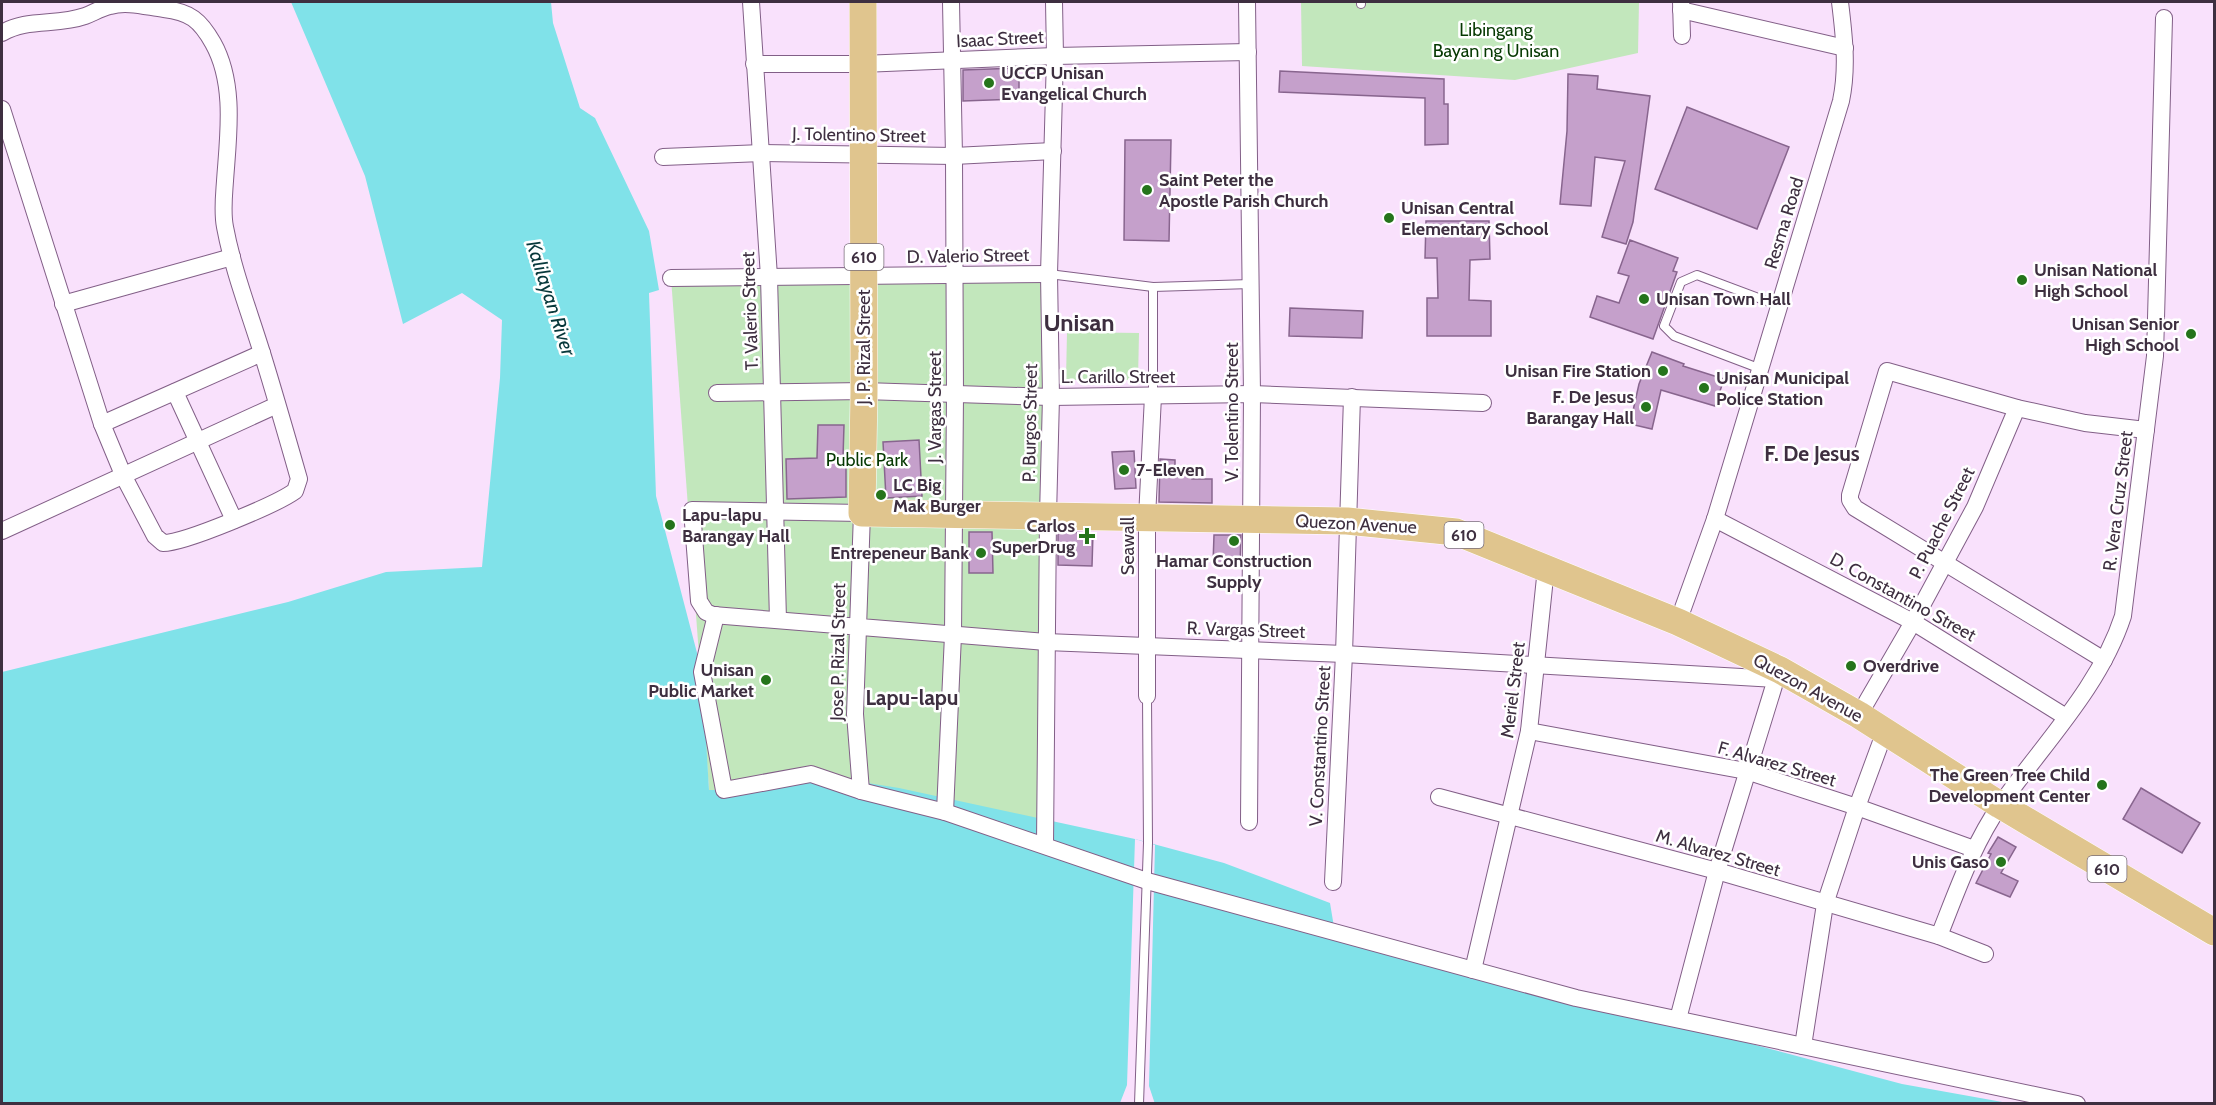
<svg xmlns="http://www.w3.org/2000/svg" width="2216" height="1105" font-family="Cabin,sans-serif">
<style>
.green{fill:#c2e7bc}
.water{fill:#80e2e9}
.pier{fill:#f9e1fc}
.building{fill:#c5a0cb;stroke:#88658e;stroke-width:1.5}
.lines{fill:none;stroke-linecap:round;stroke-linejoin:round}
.service-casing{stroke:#825f87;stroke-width:10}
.minor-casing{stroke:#825f87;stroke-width:18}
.primary-casing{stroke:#fff;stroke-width:28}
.service{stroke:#fff;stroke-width:8}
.minor{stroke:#fff;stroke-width:16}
.primary{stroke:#e0c58e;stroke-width:27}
.poi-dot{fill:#25741b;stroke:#fff;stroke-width:2}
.labels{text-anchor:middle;stroke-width:5;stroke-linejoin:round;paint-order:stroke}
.shield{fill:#fff;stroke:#786d79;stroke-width:1.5}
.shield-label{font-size:16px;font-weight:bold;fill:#3e2f40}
.park-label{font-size:18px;fill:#053801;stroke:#fff}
.street-label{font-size:18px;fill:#3e2f40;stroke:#fff}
.poi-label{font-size:18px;font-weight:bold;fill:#3e2f40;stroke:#fff;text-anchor:start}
.water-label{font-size:20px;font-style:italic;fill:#07383b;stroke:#fff}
.quarter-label{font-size:21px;font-weight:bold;fill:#3e2f40;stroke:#fff}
.district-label{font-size:24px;font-weight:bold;fill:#3e2f40;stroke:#fff}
</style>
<rect width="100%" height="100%" fill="#f9e1fc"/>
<g class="green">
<polygon points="1301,2 1639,2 1638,53 1515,80 1302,66"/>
<polygon points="1049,274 1045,845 709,790 671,278"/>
<polygon points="1067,332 1139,333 1138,380 1066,380"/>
</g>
<polygon class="water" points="291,2 551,2 553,23 580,108 595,118 649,231 659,290 649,293 656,496 702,672 709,790 725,790 811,774 899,788 1135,839 1224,863 1330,903 1335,933 1902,1084 2008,1103 2,1103 2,672 288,602 386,572 482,567 500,378 502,320 462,293 403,324 365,176"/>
<polygon class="pier" points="1135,839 1155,845 1149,1086 1155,1104 1120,1103 1127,1085"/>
<g class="building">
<polygon points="1019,68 1019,99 963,101 963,70"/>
<polygon points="1280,71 1444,79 1444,104 1448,104 1448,144 1425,145 1425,98 1279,92"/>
<polygon points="1568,74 1598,76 1597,89 1650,96 1633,222 1626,244 1602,237 1625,161 1595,157 1591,206 1560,204 1567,131"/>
<polygon points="1687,107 1789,147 1757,229 1655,189"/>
<polygon points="1125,140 1171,140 1169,241 1124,240"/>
<polygon points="1426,221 1489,221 1490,259 1470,260 1469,300 1491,301 1491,336 1427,336 1427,298 1438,298 1437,258 1425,258"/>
<polygon points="1630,240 1678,258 1673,271 1677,272 1653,339 1590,317 1597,296 1619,303 1629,276 1618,273"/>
<polygon points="1290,308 1363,311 1362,338 1289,336"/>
<polygon points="1652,352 1684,364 1683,366 1724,379 1715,406 1661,390 1652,429 1630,424 1639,384"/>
<polygon points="818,425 844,425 843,458 846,458 846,497 787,499 786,459 817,458"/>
<polygon points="919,440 922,496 886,498 883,442"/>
<polygon points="1134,451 1136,488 1115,489 1112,452"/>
<polygon points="1160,459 1175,460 1175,472 1192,473 1192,479 1212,479 1212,503 1159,502"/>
<polygon points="969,532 992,532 993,573 969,573"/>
<polygon points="1058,532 1093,533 1092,566 1058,565"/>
<polygon points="1214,535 1241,535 1240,565 1213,564"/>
<polygon points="2141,788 2200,823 2182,853 2123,819"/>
<polygon points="1998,837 2016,847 2001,873 2018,881 2010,897 1976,883 1991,854 1988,853"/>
</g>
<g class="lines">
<defs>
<g id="service">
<polyline points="1361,2 1361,4"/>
<polyline points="1049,274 1153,287 1251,284"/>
<polyline points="1153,287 1153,396"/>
<polyline points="1761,369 1674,336 1664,326 1681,282 1697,275 1780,306"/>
<polyline points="1139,1104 1148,843 1147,696"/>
</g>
<g id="minor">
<polyline points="751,2 769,277 778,620"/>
<polyline points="1247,2 1252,394 1249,822"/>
<polyline points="1681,2 1682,36"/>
<polyline points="1681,10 1845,48"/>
<path d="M2 33C27 18 57 26 85 16 93 13 101 8 110 6 127 1 147 7 164 9 190 12 200 20 213 43 236 84 228 137 225 181 224 196 222 212 225 227 233 270 249 311 262 353 275 395 287 437 299 479L295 491C277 504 185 543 163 543L155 536 124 477 102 424 2 109"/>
<polyline points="754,64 862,64 1055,56 1248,52"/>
<polyline points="663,157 762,153 954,156 1053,151"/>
<polyline points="671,278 1049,274"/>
<polyline points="63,304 232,257"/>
<polyline points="175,392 234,520"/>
<polyline points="717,393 864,391 1051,397 1252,394 1483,403"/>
<polyline points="102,424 262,353"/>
<polyline points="1715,519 1913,622 2066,717"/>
<polyline points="2,531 277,405"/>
<polyline points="716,615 702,672 724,790 811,774 861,791 945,812 1147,881 1576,998 2077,1104"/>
<path d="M1678 622 1715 519 1841 101C1848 68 1844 35 1840 2"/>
<polyline points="2104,660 1855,508 1850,500 1850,495 1887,371 2017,408 2085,423 2146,430"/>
<polyline points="1147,696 1147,518 1153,396"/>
<polyline points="1859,715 1913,622 1975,507 2017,408"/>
<polyline points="1529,731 1746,771 1857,807 1974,849"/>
<polyline points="861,791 855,714 862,513 692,510 699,601 706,612 713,615 1046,642 1344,654 1776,679 1780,670"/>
<polyline points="1439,797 1717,871 1939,936 1985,954"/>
<polyline points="945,812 953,635 955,395 954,156 951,2"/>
<polyline points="1045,845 1048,516 1051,397 1049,274 1055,56 1054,2"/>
<polyline points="1333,882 1344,654 1352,397"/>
<path d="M1939 936C1957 891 1973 844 2001 804 2043 744 2100 687 2123 616L2155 356 2164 18"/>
<polyline points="1473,970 1529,731 1546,568"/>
<polyline points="1678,1019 1717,871 1776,679"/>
<polyline points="1803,1046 1825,904 1857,807 1885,731"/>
</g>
<polyline id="primary" points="863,2 864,391 862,513 1347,521 1456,532 1678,622 1780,670 1859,715 2000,805 2214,932"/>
</defs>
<use href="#service" class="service-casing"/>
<use href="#minor" class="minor-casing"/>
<use href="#primary" class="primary-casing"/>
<use href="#service" class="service"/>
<use href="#minor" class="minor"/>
<use href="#primary" class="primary"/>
</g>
<g class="poi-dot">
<circle cx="989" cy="83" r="6"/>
<circle cx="1147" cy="190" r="6"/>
<circle cx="1389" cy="218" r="6"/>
<circle cx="2022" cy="280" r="6"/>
<circle cx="1644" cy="299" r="6"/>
<circle cx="2191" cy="334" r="6"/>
<circle cx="1663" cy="371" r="6"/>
<circle cx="1704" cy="388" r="6"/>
<circle cx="1646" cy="407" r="6"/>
<circle cx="1124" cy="470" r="6"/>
<circle cx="881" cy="495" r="6"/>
<circle cx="670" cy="525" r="6"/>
<path d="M1084 527h6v6h6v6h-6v6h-6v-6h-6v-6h6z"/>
<circle cx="1234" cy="541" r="6"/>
<circle cx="981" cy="553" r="6"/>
<circle cx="1851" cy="666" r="6"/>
<circle cx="766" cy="680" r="6"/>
<circle cx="2102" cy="785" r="6"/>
<circle cx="2001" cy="862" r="6"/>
</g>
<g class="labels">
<g class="shield">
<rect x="844.5" y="244" width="39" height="26" rx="4.5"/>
<rect x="1444.5" y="522" width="39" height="26" rx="4.5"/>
<rect x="2087.5" y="856" width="39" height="26" rx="4.5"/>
</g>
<g class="shield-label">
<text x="864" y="263">610</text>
<text x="1464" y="541">610</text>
<text x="2107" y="875">610</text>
</g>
<g class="park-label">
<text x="1496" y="36">Libingang<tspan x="1496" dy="21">Bayan ng Unisan</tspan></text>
<text x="867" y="466">Public Park</text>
</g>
<g class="street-label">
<text transform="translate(1000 39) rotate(-3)" y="6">Isaac Street</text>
<text transform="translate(859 135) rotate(1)" y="6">J. Tolentino Street</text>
<text transform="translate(1784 223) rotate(-73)" y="6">Resma Road</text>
<text transform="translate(968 256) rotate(-1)" y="6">D. Valerio Street</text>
<text transform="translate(750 311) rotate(-92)" y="6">T. Valerio Street</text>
<text transform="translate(864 347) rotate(-90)" y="6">J. P. Rizal Street</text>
<text x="1118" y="383">L. Carillo Street</text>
<text transform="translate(935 407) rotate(-90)" y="6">J. Vargas Street</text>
<text transform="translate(1232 412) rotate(-90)" y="6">V. Tolentino Street</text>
<text transform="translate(1030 423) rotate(-89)" y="6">P. Burgos Street</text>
<text transform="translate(2118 501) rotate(-83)" y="6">R. Vera Cruz Street</text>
<text transform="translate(1942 523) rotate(-63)" y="6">P. Puache Street</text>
<text transform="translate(1356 524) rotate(3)" y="6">Quezon Avenue</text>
<text transform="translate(1128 546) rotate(-90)" y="6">Seawall</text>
<text transform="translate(1903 597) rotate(29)" y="6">D. Constantino Street</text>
<text transform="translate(1246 630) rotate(2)" y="6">R. Vargas Street</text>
<text transform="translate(838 652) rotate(-89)" y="6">Jose P. Rizal Street</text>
<text transform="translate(1808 688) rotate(29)" y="6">Quezon Avenue</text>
<text transform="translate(1513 690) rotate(-83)" y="6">Meriel Street</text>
<text transform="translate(1320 746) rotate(-87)" y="6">V. Constantino Street</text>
<text transform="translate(1777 764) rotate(16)" y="6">F. Alvarez Street</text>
<text transform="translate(1718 853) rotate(16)" y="6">M. Alvarez Street</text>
</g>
<g class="poi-label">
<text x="1001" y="79">UCCP Unisan<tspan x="1001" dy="21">Evangelical Church</tspan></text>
<text x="1159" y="186">Saint Peter the<tspan x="1159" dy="21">Apostle Parish Church</tspan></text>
<text x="1401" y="214">Unisan Central<tspan x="1401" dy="21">Elementary School</tspan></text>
<text x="2034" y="276">Unisan National<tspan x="2034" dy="21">High School</tspan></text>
<text x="1656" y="305">Unisan Town Hall</text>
<text x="2179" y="330" text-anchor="end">Unisan Senior<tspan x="2179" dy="21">High School</tspan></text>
<text x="1651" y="377" text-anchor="end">Unisan Fire Station</text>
<text x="1716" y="384">Unisan Municipal<tspan x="1716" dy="21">Police Station</tspan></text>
<text x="1634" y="403" text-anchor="end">F. De Jesus<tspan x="1634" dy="21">Barangay Hall</tspan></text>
<text x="1136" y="476">7-Eleven</text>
<text x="893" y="491">LC Big<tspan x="893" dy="21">Mak Burger</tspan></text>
<text x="682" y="521">Lapu-lapu<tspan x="682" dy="21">Barangay Hall</tspan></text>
<text x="1075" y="532" text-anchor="end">Carlos<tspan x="1075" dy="21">SuperDrug</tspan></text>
<text x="969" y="559" text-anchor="end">Entrepeneur Bank</text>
<text x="1234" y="567" text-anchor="middle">Hamar Construction<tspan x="1234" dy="21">Supply</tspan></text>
<text x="1863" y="672">Overdrive</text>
<text x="754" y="676" text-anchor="end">Unisan<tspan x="754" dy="21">Public Market</tspan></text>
<text x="2090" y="781" text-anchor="end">The Green Tree Child<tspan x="2090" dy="21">Development Center</tspan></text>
<text x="1989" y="868" text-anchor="end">Unis Gaso</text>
</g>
<g class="water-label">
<text transform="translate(551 298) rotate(72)" y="7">Kalilayan River</text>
</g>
<g class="quarter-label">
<text x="1812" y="461">F. De Jesus</text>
<text x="912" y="705">Lapu-lapu</text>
</g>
<g class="district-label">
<text x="1079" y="331">Unisan</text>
</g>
</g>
<rect width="2216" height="1105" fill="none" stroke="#3e2f40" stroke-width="6"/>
</svg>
